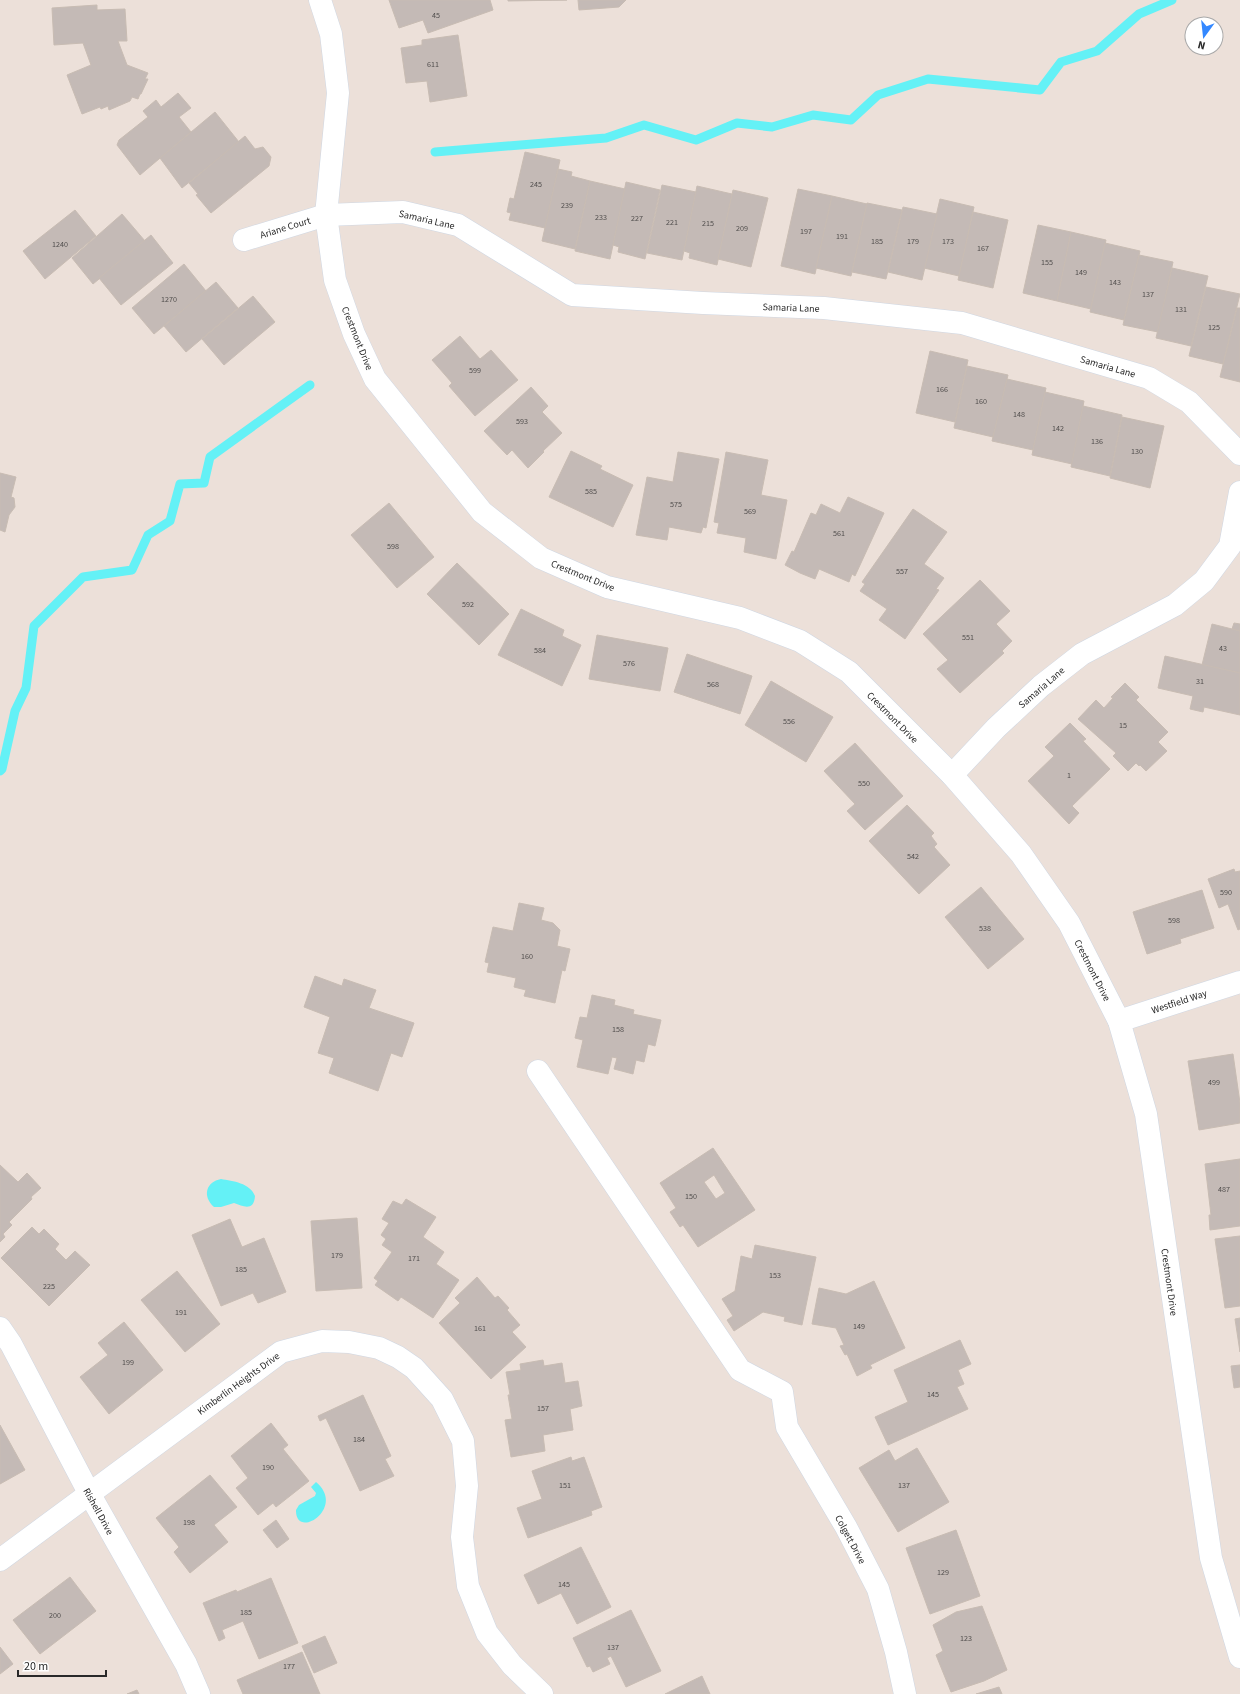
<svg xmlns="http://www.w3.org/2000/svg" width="1240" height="1694" font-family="'Source Sans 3',sans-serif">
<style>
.water{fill:#64f1f6}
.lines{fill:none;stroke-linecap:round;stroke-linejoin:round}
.stream{stroke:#64f1f6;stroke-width:9}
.building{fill:#c4bab6;stroke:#c8bcb3;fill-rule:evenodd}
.minor-casing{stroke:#cfd7e3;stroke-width:23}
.minor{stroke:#fff;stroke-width:22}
.labels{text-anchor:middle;stroke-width:3.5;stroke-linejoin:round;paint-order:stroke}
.number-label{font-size:8px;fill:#504d4c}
.street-label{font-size:10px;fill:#292929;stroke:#fff}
</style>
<rect width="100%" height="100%" fill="#ece0d9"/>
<g class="water">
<path d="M221 1179C233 1181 250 1183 255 1196 254 1211 244 1207 234 1203L221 1207H214C202 1196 206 1182 221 1179Z"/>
<path d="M316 1482C347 1508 295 1541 296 1510L299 1505 315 1496 316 1493 311 1487Z"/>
</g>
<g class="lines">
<g class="stream">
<polyline points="435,152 606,138 644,125 696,140 737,123 772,127 813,115 851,120 878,95 928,79 1040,90 1061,62 1097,51 1139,14 1172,0"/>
<polyline points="0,771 2,769 15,711 26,688 34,626 83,577 132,570 148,535 170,521 180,484 204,483 210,457 310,385"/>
</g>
</g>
<g class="building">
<polygon points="389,0 490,0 493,10 428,33 423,20 399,28"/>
<polygon points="508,0 567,0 508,1"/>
<polygon points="578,0 626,0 619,7 579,10"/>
<polygon points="97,5 97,10 125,9 127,41 118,41 127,65 148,73 145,79 148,79 141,94 140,94 138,99 132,97 130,101 109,110 108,106 101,109 100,107 82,114 67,75 91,65 83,43 54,45 52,8"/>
<polygon points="458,35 467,96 430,102 427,81 406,83 401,48 422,45 422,40"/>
<polygon points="178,93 191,108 179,117 191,132 140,175 117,145 119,140 148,117 143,111 156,100 161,107"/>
<polygon points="215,112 239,142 182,188 160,158"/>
<polygon points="245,136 255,149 263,147 271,157 269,166 211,213 196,195 198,194 189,183"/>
<polygon points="525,152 560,160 545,228 509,220 511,213 507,212 510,198 514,199"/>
<polygon points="558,169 572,172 571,176 590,181 575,249 542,241"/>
<polygon points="590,181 625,189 610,259 575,251"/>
<polygon points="626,182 660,190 645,259 618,252 619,247 613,245"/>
<polygon points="662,185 696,192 682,260 647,253"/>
<polygon points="697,186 732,194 717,265 689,258 690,253 684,251"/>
<polygon points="798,189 832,196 815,274 781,266"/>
<polygon points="733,190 768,198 751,267 718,259"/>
<polygon points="832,196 867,204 851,276 816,268"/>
<polygon points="940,199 974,207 959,276 924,268"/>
<polygon points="867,203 902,210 886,279 852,272"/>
<polygon points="903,207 937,214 922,280 888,272"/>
<polygon points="75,210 96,236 45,279 23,251"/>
<polygon points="973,212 1008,220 993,288 958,280"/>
<polygon points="122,214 145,241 93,284 72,258"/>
<polygon points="1038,225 1071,232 1057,301 1023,293"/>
<polygon points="1071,232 1106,240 1091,309 1057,301"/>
<polygon points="151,235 173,263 121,305 99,278"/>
<polygon points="1105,243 1140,251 1124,320 1090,312"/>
<polygon points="1139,255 1173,262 1158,332 1123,325"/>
<polygon points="184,264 206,291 154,334 132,308"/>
<polygon points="1172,268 1208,276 1191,346 1156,338"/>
<polygon points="216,282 238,308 186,352 164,326"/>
<polygon points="1206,287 1240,294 1223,364 1189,356"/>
<polygon points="253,296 275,322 224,365 202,339"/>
<polygon points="1237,308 1240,308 1240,382 1220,377"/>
<polygon points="460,336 480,359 491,350 518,380 475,416 449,386 452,383 432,360"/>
<polygon points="930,351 968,360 955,422 916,413"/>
<polygon points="967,366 1008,375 993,437 954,428"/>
<polygon points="1007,379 1046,388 1033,450 992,441"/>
<polygon points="531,387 548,406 542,412 562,433 543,451 544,452 528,468 512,450 507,455 484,431"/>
<polygon points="1045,392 1084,401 1072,464 1032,455"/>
<polygon points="1083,406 1122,415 1110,476 1071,467"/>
<polygon points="1122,417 1164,426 1150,488 1110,478"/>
<polygon points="571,451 602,466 600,469 633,485 613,527 549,497"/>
<polygon points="678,452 719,459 706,528 703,527 701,533 669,527 667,540 636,535 647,477 673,482"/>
<polygon points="726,452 768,460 761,495 787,500 776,559 744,552 746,538 717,533 719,523 714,522"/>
<polygon points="0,473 16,477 11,497 14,498 15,507 9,515 5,532 0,530"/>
<polygon points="848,497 884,513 855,576 852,574 849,582 819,569 815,579 800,573 785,565 792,551 794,552 811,513 816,515 821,504 840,513"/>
<polygon points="389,503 434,557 397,588 351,535"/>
<polygon points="913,509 947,532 924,564 944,578 936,589 939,590 905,639 879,620 887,609 860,591 865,584 862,582"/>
<polygon points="457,563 509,614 479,645 427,594"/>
<polygon points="980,580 1010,611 996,624 1012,641 1002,651 1004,653 960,693 937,669 948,660 923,634"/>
<polygon points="521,609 564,630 562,636 581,645 562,686 498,655"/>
<polygon points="1234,623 1240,624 1240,631 1232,629"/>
<polygon points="1212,624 1240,631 1240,673 1202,665"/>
<polygon points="597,635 668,648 660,691 589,679"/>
<polygon points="687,654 752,676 740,714 674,692"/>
<polygon points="1165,656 1240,673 1240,715 1204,707 1203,712 1190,709 1193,696 1158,688"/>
<polygon points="771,681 833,717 806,762 745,725"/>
<polygon points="1125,683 1139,697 1136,700 1168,732 1158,742 1167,751 1146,771 1140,765 1139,766 1136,763 1128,771 1113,756 1116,753 1078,719 1096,700 1104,708 1113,698 1111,697"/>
<polygon points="1070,723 1086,739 1083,741 1110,769 1072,806 1079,813 1069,824 1028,781 1054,756 1045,747"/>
<polygon points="855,743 903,796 865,830 847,811 855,804 824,771"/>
<polygon points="907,805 934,833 931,836 937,844 934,847 950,865 919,894 869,841"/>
<polygon points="1234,869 1235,872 1240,871 1240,929 1238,930 1228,904 1219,908 1208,879"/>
<polygon points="981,887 1024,939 988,969 945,917"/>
<polygon points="1202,890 1214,928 1180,939 1181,943 1147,954 1133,912"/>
<polygon points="519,903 544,908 541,920 553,923 560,930 557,946 570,949 565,971 562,970 555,1003 524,996 526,990 514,987 516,978 487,972 489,963 485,962 493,927 513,931"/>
<polygon points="315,976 342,986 344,979 376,990 369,1008 414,1023 402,1057 391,1053 378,1091 329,1073 334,1058 318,1053 330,1017 304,1007"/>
<polygon points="592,995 615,1000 614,1005 634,1010 633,1014 661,1020 655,1046 648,1044 644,1062 636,1060 633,1074 614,1069 617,1058 612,1057 608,1074 577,1067 583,1040 575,1038 580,1017 587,1018"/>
<polygon points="1233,1054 1240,1103 1240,1123 1199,1130 1188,1061"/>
<path d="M713 1148 755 1210 698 1247 683 1225 680 1227 670 1212 676 1208 660 1183ZM714 1175 725 1193 716 1199 704 1182Z"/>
<polygon points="1240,1159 1240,1226 1210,1230 1209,1215 1211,1215 1205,1164"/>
<polygon points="0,1165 18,1182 27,1173 41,1188 31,1197 32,1199 9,1222 12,1225 3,1234 5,1237 0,1242"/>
<polygon points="406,1199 436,1217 423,1237 444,1252 436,1264 459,1280 433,1318 401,1297 398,1301 375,1285 378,1281 374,1278 392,1252 382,1245 386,1239 381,1235 389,1223 382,1219 393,1201 402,1205"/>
<polygon points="357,1218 362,1288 316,1291 311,1221"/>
<polygon points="230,1219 242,1247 264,1238 286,1292 258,1303 253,1293 221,1306 192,1235"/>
<polygon points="32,1227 39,1234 44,1229 59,1244 55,1249 66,1260 75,1251 90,1265 49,1306 1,1258"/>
<polygon points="1240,1236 1240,1306 1225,1308 1215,1239"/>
<polygon points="755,1245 816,1257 802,1325 784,1321 785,1317 763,1312 734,1331 727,1320 733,1316 722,1299 735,1291 741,1256 752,1259"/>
<polygon points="177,1271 220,1324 185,1352 141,1300"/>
<polygon points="477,1277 495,1298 498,1296 509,1308 507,1310 520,1325 512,1332 526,1347 491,1379 439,1323 460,1303 455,1298"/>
<polygon points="874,1281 905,1348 870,1365 872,1368 857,1376 847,1354 845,1355 840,1346 844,1345 836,1328 812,1324 819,1288 846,1294"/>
<polygon points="1240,1318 1240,1352 1235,1319"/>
<polygon points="124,1322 163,1370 109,1414 80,1377 108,1355 98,1343"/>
<polygon points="960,1340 971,1364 958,1370 964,1384 957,1387 968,1409 888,1445 875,1417 908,1402 894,1370"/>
<polygon points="543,1360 544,1366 562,1363 565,1383 578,1381 582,1406 570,1409 573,1430 543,1435 545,1451 511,1457 505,1420 512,1419 508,1395 510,1395 506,1372 521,1370 520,1364"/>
<polygon points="1240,1365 1240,1387 1234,1388 1231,1366"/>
<polygon points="363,1395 391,1456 385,1459 394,1476 360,1491 326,1418 320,1421 318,1416"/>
<polygon points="271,1423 288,1445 283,1449 309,1481 276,1507 273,1503 258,1515 236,1488 248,1478 231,1456"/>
<polygon points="0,1425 25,1470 0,1484"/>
<polygon points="917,1448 949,1502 898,1532 859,1468 889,1450 895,1461"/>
<polygon points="571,1457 572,1461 584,1457 602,1507 591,1511 592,1515 528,1538 517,1508 542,1499 532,1471"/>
<polygon points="210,1475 237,1507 214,1525 228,1542 190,1573 174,1552 179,1547 156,1518"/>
<polygon points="276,1520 289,1539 277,1548 263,1530"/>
<polygon points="956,1530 980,1596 930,1614 906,1548"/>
<polygon points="581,1547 611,1607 577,1624 561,1593 538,1604 524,1575"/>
<polygon points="70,1577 96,1611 40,1654 13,1620"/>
<polygon points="271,1578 298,1643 259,1659 243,1621 222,1630 225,1638 219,1641 203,1603 236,1590 237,1592"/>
<polygon points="982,1606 1007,1670 984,1681 951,1692 936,1655 943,1651 933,1625 956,1612"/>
<polygon points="631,1610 661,1671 626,1687 611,1656 607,1658 610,1664 593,1672 590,1666 587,1667 573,1638"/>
<polygon points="325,1636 337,1663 314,1673 302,1646"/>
<polygon points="0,1647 13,1664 0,1674"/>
<polygon points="302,1652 320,1694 243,1694 237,1680"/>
<polygon points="702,1676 710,1694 665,1694"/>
<polygon points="999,1687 1002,1694 976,1694"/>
<polygon points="137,1690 139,1694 127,1694"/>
</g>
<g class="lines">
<defs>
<g id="minor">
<polyline points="320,0 331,34 338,93 326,215 335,280 354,334 375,379 482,512 541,558 607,587 740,618 800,641 849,672 952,775 1021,854 1069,923 1119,1021 1146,1114 1211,1558 1240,1657"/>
<polyline points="244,240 326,215 403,212 458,225 572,295 703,303 824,308 962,323 1149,378 1189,402 1240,454"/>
<polyline points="952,775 996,728 1041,686 1082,654 1175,605 1204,581 1230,546 1240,492"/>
<polyline points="1119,1021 1240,982"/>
<polyline points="538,1071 740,1370 782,1392 787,1427 846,1527 878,1589 896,1652 905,1694"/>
<polyline points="0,1328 11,1344 89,1493 186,1664 199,1694"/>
<polyline points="0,1560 281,1352 322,1341 349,1342 379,1348 398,1357 414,1368 442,1399 463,1441 467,1486 462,1537 468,1586 487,1633 512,1665 542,1694"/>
</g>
</defs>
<use href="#minor" class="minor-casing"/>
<use href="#minor" class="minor"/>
</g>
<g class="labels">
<g class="number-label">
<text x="436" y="18">45</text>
<text x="433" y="67">611</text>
<text x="536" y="187">245</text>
<text x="567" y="208">239</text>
<text x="601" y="220">233</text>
<text x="637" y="221">227</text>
<text x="672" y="225">221</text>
<text x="708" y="226">215</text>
<text x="742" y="231">209</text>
<text x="806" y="234">197</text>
<text x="842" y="239">191</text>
<text x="877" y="244">185</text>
<text x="913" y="244">179</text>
<text x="948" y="244">173</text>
<text x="60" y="247">1240</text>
<text x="983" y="251">167</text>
<text x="1047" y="265">155</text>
<text x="1081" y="275">149</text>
<text x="1115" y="285">143</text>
<text x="1148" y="297">137</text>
<text x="169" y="302">1270</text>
<text x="1181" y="312">131</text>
<text x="1214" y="330">125</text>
<text x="475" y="373">599</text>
<text x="942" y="392">166</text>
<text x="981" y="404">160</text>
<text x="1019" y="417">148</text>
<text x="522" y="424">593</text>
<text x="1058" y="431">142</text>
<text x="1097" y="444">136</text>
<text x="1137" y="454">130</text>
<text x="591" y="494">585</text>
<text x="676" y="507">575</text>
<text x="750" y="514">569</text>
<text x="839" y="536">561</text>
<text x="393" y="549">598</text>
<text x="902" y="574">557</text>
<text x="468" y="607">592</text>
<text x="968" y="640">551</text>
<text x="1223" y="651">43</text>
<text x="540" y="653">584</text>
<text x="629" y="666">576</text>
<text x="1200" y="684">31</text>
<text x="713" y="687">568</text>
<text x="789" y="724">556</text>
<text x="1123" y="728">15</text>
<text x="1069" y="778">1</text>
<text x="864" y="786">550</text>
<text x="913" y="859">542</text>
<text x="1226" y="895">590</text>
<text x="1174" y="923">598</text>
<text x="985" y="931">538</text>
<text x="527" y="959">160</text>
<text x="618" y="1032">158</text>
<text x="1214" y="1085">499</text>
<text x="1224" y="1192">487</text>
<text x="691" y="1199">150</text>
<text x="337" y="1258">179</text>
<text x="414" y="1261">171</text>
<text x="241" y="1272">185</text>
<text x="775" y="1278">153</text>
<text x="49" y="1289">225</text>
<text x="181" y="1315">191</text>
<text x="859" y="1329">149</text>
<text x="480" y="1331">161</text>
<text x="128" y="1365">199</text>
<text x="933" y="1397">145</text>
<text x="543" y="1411">157</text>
<text x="359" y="1442">184</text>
<text x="268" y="1470">190</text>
<text x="565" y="1488">151</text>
<text x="904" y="1488">137</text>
<text x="189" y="1525">198</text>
<text x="943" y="1575">129</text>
<text x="564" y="1587">145</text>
<text x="246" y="1615">185</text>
<text x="55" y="1618">200</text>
<text x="966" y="1641">123</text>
<text x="613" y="1650">137</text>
<text x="289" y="1669">177</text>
</g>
<g class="street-label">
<text transform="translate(427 219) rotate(13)" y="4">Samaria Lane</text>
<text transform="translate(285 227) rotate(-17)" y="4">Ariane Court</text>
<text transform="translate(791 307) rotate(2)" y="4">Samaria Lane</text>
<text transform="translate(358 338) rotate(68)" y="4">Crestmont Drive</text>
<text transform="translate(1108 366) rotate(16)" y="4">Samaria Lane</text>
<text transform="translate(583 575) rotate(22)" y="4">Crestmont Drive</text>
<text transform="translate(1041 687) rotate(-41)" y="4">Samaria Lane</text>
<text transform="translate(893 717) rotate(45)" y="4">Crestmont Drive</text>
<text transform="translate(1093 970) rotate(63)" y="4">Crestmont Drive</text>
<text transform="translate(1179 1001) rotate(-18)" y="4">Westfield Way</text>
<text transform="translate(1170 1282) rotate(82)" y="4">Crestmont Drive</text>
<text transform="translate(238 1383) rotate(-36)" y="4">Kimberlin Heights Drive</text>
<text transform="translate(99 1511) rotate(61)" y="4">Rishell Drive</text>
<text transform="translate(851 1539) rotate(62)" y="4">Colgett Drive</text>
</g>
</g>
<g transform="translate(1204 36) rotate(195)"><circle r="19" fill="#ffffff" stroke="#a9a9a9"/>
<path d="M0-3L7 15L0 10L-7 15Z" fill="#3488ff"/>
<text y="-6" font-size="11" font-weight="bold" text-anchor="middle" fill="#292929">N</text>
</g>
<path d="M18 1670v6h88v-6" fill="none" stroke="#292929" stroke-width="2"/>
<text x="24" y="1670" font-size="12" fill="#292929" stroke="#ffffff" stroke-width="3" paint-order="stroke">20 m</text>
</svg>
